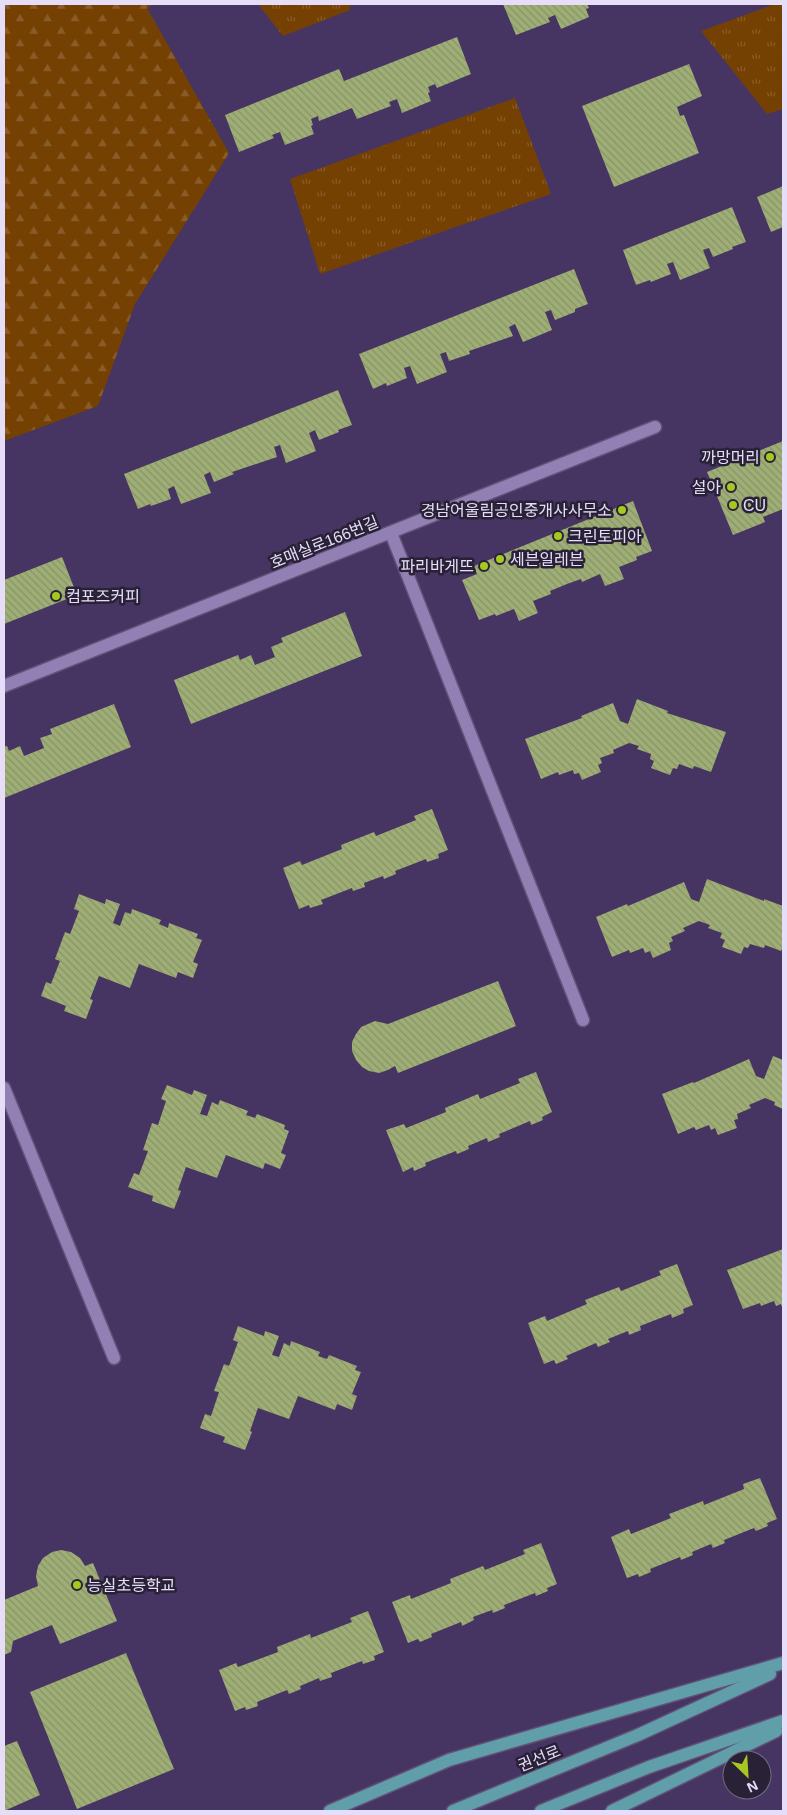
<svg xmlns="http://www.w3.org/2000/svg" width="787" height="1815" font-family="Arial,'Noto Sans KR',sans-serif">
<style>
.forest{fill:url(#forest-firs)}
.park{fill:url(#park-tufts)}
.building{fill:url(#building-back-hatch)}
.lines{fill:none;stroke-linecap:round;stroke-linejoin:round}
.minor-casing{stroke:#615177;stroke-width:15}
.major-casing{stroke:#615177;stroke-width:15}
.minor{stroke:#927fb3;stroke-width:12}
.major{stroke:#609fa9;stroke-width:12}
.poi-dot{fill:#a6c820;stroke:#292136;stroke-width:2}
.labels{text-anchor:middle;stroke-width:5;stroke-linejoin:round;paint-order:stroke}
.poi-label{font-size:16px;fill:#e6ddf9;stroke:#292136;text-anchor:start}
.street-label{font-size:16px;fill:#e6ddf9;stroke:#292136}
</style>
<defs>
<pattern id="forest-firs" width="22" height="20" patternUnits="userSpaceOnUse" patternTransform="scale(1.25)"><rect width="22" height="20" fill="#754102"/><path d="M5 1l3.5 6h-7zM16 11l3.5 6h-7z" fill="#895c28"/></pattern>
<pattern id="park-tufts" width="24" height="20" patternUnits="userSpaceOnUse" patternTransform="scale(1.25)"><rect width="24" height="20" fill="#754102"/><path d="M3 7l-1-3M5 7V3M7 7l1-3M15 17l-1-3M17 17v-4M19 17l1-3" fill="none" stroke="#895c28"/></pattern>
<pattern id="building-back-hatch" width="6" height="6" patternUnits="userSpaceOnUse" patternTransform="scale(1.25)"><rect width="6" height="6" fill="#9eae75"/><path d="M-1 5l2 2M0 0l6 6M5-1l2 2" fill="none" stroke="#88936a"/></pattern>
</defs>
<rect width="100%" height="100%" fill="#463462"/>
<polygon class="forest" points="4,4 155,4 147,8 229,153 135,304 98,406 4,441"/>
<g class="park">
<polygon points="258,4 350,4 350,10 283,36"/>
<polygon points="775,4 783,4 783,109 767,114 701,31"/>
<polygon points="515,98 551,194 320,274 290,179"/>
</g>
<g class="building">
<polygon points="503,4 587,4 589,8 586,9 589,17 561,29 555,15 548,18 550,22 516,35"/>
<polygon points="457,37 471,74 437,88 435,84 428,87 430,92 428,93 431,101 402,113 397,99 389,102 391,106 357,119 352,108 319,121 318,116 311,119 313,125 311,126 314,134 285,145 280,132 272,135 274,138 239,152 225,115 339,69 344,81"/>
<polygon points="689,64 702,96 677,107 680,116 684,115 699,153 614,187 582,106"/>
<polygon points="783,186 783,227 771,232 757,197"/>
<polygon points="732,207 746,242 732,247 733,249 713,257 709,248 703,250 710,268 680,280 673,262 667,264 671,274 651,282 650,280 636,285 623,250"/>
<polygon points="574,269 588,304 575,309 575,312 555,320 551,310 545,312 552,330 523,342 515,324 509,327 513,336 469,351 470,354 449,361 446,352 440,354 447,372 417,384 410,366 404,368 407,378 387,386 386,383 373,389 359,354"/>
<polygon points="338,390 352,425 338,430 339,432 319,440 315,430 309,433 316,451 286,463 280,445 274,447 277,457 232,472 234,474 214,482 210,472 204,475 211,493 181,504 174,486 168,489 171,499 151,506 150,504 138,509 124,474"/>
<polygon points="783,441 783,509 763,517 765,522 733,535 707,472"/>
<polygon points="633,501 652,551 636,557 637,560 619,567 624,579 605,586 600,574 582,582 581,579 567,584 550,591 551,594 533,601 538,613 519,621 514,609 496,616 495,614 479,620 462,580 477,574 474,566"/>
<polygon points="62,557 77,595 4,624 4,580"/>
<polygon points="345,612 362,656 191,724 174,680 238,655 240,660 251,655 255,665 275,657 271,647 283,642 281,638"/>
<polygon points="637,699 668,711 667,713 726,732 711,772 694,766 693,769 679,764 677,769 673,768 670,775 651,768 654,761 650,759 651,754 637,749 639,746 629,743 613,750 614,753 600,758 602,763 598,765 601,772 582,780 579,773 574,774 573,770 559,775 558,772 541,779 525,739 582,718 581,716 613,703 620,721 628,724"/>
<polygon points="114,704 131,747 4,798 4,747 7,746 9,751 20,746 24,756 44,748 40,738 52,734 50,729"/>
<polygon points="432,809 448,850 438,854 439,858 427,862 426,859 395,871 396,874 384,879 383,876 364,883 365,887 353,891 352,888 321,900 323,904 310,908 309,905 299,909 283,868 300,861 302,865 342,849 341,845 374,832 376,836 416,820 414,816"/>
<polygon points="707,879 764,901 764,899 783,906 783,946 781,951 765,945 764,948 750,944 748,948 744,947 741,954 722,947 725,940 720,938 722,933 708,928 710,925 699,921 683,928 685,931 671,937 673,941 669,943 671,950 653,958 650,951 645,953 643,948 630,953 629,950 612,957 596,917 627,904 628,906 684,882 691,899 699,902"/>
<polygon points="79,894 105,904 106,899 120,904 113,923 120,926 125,912 131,914 132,909 161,920 159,924 168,928 169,923 198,934 196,938 202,940 193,962 198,964 193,978 178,972 176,978 139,964 130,988 99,976 90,999 93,1000 86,1019 64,1011 66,1006 41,996 46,982 51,984 60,961 55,959 65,932 70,934 79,911 74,909"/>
<polygon points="498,981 516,1026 398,1073 395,1066 388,1070 379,1073 369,1071 362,1067 356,1060 352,1051 352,1042 356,1034 361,1027 375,1021 388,1024"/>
<polygon points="773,1056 783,1060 783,1109 774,1105 775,1102 765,1098 749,1105 751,1108 737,1114 738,1119 734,1120 737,1128 718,1135 715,1128 711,1130 709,1125 696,1130 694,1127 678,1134 662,1094 693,1082 694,1083 749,1059 756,1076 764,1079"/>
<polygon points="536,1072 552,1112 542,1117 543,1120 531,1125 530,1121 499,1134 500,1137 488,1142 487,1138 468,1146 469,1149 457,1154 456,1151 425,1163 426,1166 414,1171 413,1167 403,1172 386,1130 404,1124 406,1128 446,1112 445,1108 478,1094 480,1099 520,1083 518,1079"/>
<polygon points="167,1085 192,1095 194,1090 207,1095 200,1114 207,1116 212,1102 218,1105 220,1100 248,1111 246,1115 255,1118 257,1114 285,1125 284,1129 289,1131 281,1153 286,1155 280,1169 265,1163 263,1169 226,1155 217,1178 186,1167 178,1190 181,1191 174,1209 152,1201 153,1196 128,1187 134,1173 139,1175 148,1151 143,1150 152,1123 158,1125 166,1101 161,1099"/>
<polygon points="783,1249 783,1310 781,1304 776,1306 774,1301 761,1306 760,1303 743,1309 727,1270"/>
<polygon points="677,1264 693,1305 683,1309 684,1313 672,1318 671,1314 640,1326 641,1330 629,1335 628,1331 608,1339 610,1342 598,1347 596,1343 566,1356 568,1359 556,1364 554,1360 544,1364 528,1323 545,1316 547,1321 587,1304 585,1300 619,1287 621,1291 661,1275 659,1271"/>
<polygon points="238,1326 264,1336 265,1331 279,1336 272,1355 279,1357 284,1343 290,1346 291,1341 320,1352 318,1356 327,1359 329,1355 357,1366 355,1370 361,1372 352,1394 357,1396 352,1410 337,1404 335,1410 298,1396 289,1419 258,1408 250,1431 252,1432 245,1450 223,1442 225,1437 200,1428 205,1414 211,1416 219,1392 214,1391 224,1364 229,1366 238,1342 233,1340"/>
<polygon points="760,1478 777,1519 767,1523 768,1526 756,1531 754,1528 724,1540 725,1543 713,1548 711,1544 692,1552 693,1555 681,1560 680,1557 650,1569 651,1572 639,1577 638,1574 627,1578 611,1537 629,1529 631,1534 671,1518 669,1514 703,1501 704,1505 744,1489 743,1484"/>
<polygon points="541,1543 557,1584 547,1588 548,1591 536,1596 535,1593 504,1605 505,1608 493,1613 492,1610 473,1617 474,1620 462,1626 461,1622 431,1634 432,1637 420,1642 418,1639 408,1643 392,1602 410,1595 411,1599 451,1583 450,1579 483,1566 485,1570 525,1554 523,1550"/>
<polygon points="61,1550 71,1552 80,1558 85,1566 93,1563 117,1621 60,1644 52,1625 13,1641 11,1652 4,1655 4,1600 38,1586 36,1576 38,1566 43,1558 52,1552"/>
<polygon points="368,1611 384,1652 374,1656 375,1660 363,1664 362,1661 331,1673 332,1677 320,1681 319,1678 300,1686 301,1689 289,1694 287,1690 257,1702 258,1706 246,1710 245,1707 235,1711 219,1670 236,1663 238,1667 278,1652 277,1647 310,1634 311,1638 352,1622 350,1618"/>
<polygon points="126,1653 174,1769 77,1809 30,1692"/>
<polygon points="17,1741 40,1795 4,1811 4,1746"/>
</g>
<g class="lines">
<defs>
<g id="minor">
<polyline points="391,533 583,1020"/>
<polyline points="4,686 655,427"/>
<polyline points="4,1088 114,1358"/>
</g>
<g id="major">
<polyline points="330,1811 449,1760 783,1663"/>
<polyline points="453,1811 638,1735 770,1674"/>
<polyline points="541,1811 649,1767 783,1721"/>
<polyline points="612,1811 776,1731"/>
</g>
</defs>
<use href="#minor" class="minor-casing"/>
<use href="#major" class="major-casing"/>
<use href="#minor" class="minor"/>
<use href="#major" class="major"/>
</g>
<g class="poi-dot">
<circle cx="770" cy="457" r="5"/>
<circle cx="731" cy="487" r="5"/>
<circle cx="733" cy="505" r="5"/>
<circle cx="622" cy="510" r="5"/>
<circle cx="558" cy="536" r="5"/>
<circle cx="500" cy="559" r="5"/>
<circle cx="484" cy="566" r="5"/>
<circle cx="56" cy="596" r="5"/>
<circle cx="77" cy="1585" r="5"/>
</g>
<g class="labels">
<g class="poi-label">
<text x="760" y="463" text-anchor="end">까망머리</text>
<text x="721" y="493" text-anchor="end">설아</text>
<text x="743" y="511">CU</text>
<text x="612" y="516" text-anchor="end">경남어울림공인중개사사무소</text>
<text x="568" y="542">크린토피아</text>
<text x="510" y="565">세븐일레븐</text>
<text x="474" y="572" text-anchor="end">파리바게뜨</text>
<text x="66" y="602">컴포즈커피</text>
<text x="87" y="1591">능실초등학교</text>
</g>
<g class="street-label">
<text transform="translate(324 542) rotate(-22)" y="6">호매실로166번길</text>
<text transform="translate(539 1758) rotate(-22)" y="6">권선로</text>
</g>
</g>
<rect width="787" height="1815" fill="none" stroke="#e6ddf9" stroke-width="10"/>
<g transform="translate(747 1775) rotate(155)"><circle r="24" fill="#292136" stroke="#756c84"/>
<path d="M0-4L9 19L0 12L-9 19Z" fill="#a6c820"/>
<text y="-8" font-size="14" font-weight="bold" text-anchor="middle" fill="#e6ddf9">N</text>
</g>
</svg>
